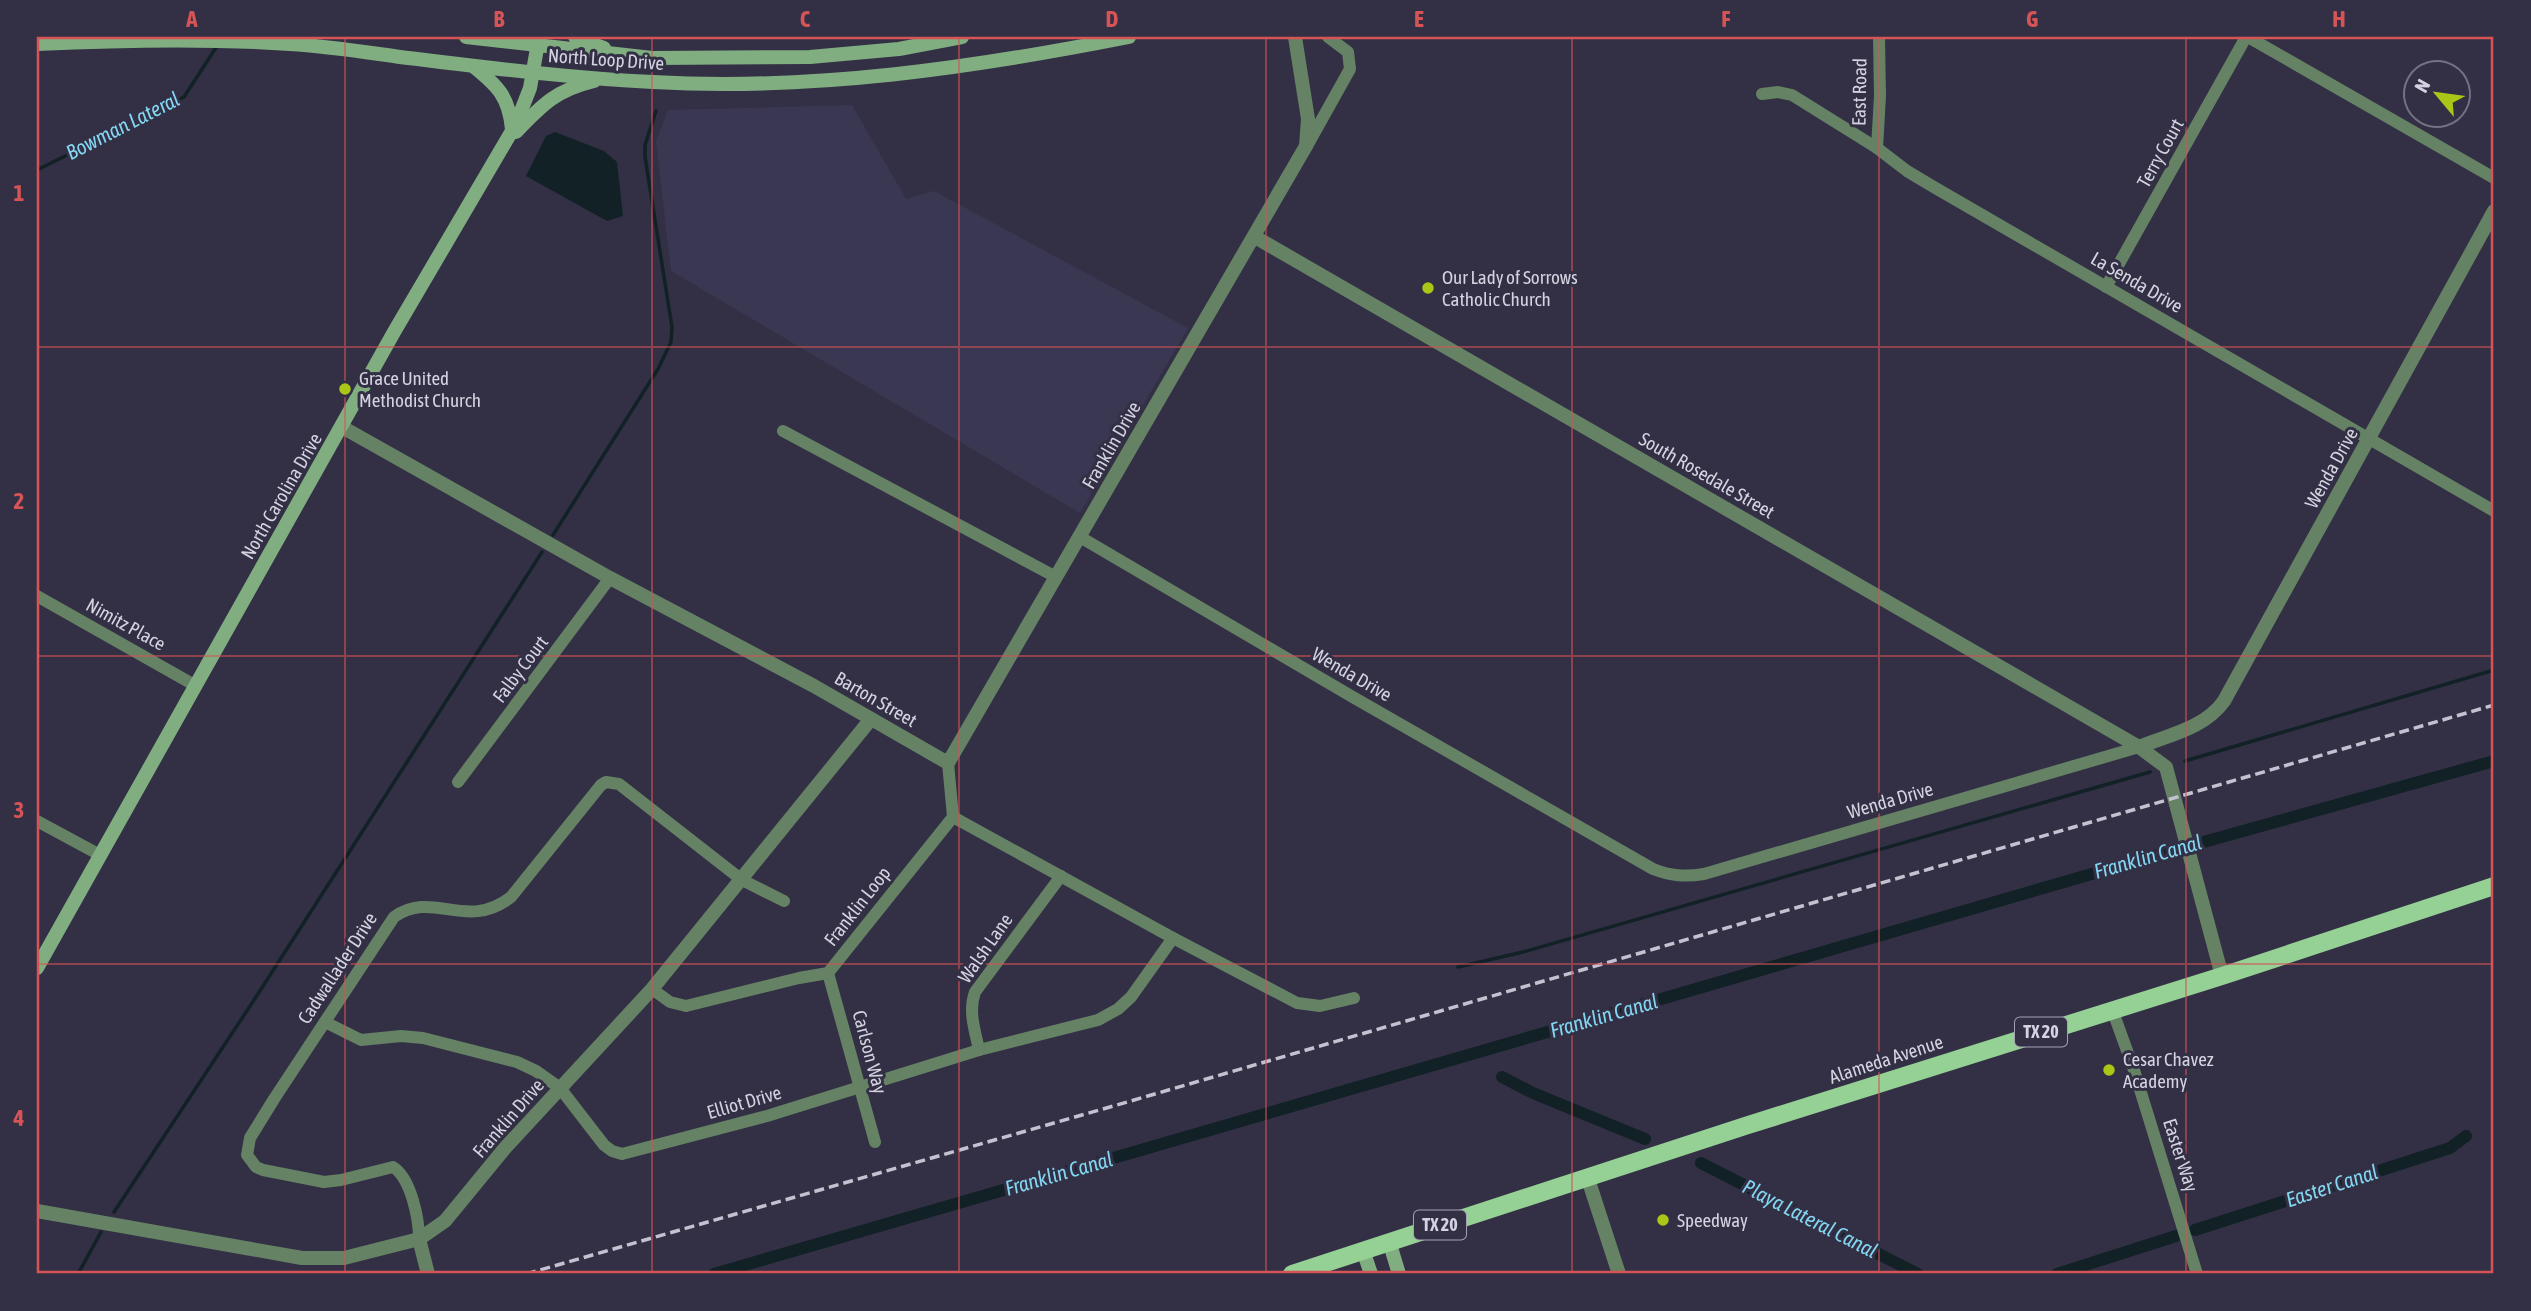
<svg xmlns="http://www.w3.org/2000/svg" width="2531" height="1311" font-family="'Asap Condensed',sans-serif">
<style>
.built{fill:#3a3752}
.water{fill:#112126}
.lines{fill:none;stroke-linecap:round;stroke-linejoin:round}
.stream{stroke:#112126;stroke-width:3.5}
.canal{stroke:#112126;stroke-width:12}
.minor{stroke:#658265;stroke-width:12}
.tertiary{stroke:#658265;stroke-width:14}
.secondary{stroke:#80ae81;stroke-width:14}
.primary{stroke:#95d095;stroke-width:18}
.rail{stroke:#c4c2d1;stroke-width:3.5;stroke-dasharray:10 5;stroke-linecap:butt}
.grid{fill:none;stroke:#d65356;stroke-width:2;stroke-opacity:0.55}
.poi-dot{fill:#aac717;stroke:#333045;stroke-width:2.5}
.labels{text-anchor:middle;stroke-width:6;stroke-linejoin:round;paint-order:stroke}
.shield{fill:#333045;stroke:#a4a2b2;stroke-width:2}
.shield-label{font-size:18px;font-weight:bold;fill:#d4d3e1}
.street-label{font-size:19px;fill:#d4d3e1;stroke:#333045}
.poi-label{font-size:19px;fill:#d4d3e1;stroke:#333045;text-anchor:start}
.water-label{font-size:21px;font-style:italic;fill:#83d7f2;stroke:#333045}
.neatline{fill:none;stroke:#d65356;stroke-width:2.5}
.grid-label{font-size:23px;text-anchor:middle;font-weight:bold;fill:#d65356}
</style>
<rect width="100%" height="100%" fill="#333045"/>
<polygon class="built" points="852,105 906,199 934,191 1188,328 1080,513 671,271 656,141 668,110"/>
<polygon class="water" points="555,132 604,151 617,162 623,216 607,221 526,176 546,136"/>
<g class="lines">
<g class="stream">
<polyline points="37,170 184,97 217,46"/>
<polyline points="553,535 658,369 671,342 672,327 645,157 645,145 656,111"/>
<polyline points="2185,761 2494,670"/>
<polyline points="1458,967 1523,952 2150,772"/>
<polyline points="114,1212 256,997 542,552"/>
<polyline points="78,1274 101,1232"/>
</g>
<g class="canal">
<polyline points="1502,1077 1533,1093 1645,1139"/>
<polyline points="1701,1163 1918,1274"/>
<polyline points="2195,1230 2450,1148 2466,1136"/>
<polyline points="714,1274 2164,853 2494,761"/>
<polyline points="2057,1274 2176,1236"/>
</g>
<g class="minor">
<polyline points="2248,37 2494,178"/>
<polyline points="1762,94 1778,92 1792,95 1877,148 1907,171 1932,186 2494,511"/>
<polyline points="1307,146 1350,69 1348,52 1328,37"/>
<polyline points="1877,148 1880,96 1879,37"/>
<polyline points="2106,287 2246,37"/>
<polyline points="783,431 1056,577"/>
<path d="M1080 537 1351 696 1653 869C1671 876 1685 877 1704 874L2139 747"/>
<polyline points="37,596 196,686"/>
<polyline points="948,763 953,817"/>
<polyline points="458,782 610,578"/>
<polyline points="953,817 1173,938 1297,1003 1320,1006 1354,998"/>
<polyline points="37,821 100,855"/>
<polyline points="828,973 875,1142"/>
<polyline points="652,989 670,1002 686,1006 799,978 828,973 953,817"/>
<polyline points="2112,1009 2134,1070 2197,1274"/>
<polyline points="325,1022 361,1040 401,1036 423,1038 517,1062 536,1071 560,1088 604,1145 612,1151 622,1154 767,1116 979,1050 1098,1020 1118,1009 1131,997 1173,938"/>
<path d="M979 1050C975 1030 968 1012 975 992L1061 876"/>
<path d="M419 1239C419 1219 411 1178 393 1167L341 1180 324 1182 263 1170 256 1167 247 1155 250 1138 274 1099 394 917C433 889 466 932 511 897L601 785 606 782 619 784 742 880 784 901"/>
</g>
<g class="tertiary">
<polyline points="1255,237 2139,747 2166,767 2222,976"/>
<polyline points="342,427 610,578 814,686 948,763 1306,146 1308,119 1295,37"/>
<path d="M2139 747C2169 735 2205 728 2224 701L2494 211"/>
<polyline points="1588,1179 1619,1274"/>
<polyline points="37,1211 302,1258 344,1258 419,1239 445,1221 505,1148 652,989 871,719"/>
<polyline points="419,1239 428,1274"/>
</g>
<g class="secondary">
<polyline points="466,37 652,58 810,57 899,49 962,37"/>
<polyline points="575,37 604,48"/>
<path d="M37 44C121 40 206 38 290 44 327 46 364 52 400 57 484 67 568 78 653 82 814 91 972 68 1129 37"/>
<path d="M473 66C498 86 509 97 512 129"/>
<path d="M516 132C542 105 556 90 594 81"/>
<polyline points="37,968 394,332 516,124 530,88 539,37"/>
<polyline points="1389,1241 1399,1274"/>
<polyline points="1363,1250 1371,1274"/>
</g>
<polyline class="primary" points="1292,1274 1745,1126 2222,976 2494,886"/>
<polyline class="rail" points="526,1274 1110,1107 2494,705"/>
</g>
<path class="grid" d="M345 37V1274M652 37V1274M959 37V1274M1266 37V1274M1572 37V1274M1879 37V1274M2186 37V1274M37 347H2494M37 656H2494M37 964H2494"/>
<g class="poi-dot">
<circle cx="1428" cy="288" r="7"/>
<circle cx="345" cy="389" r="7"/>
<circle cx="2109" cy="1070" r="7"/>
<circle cx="1663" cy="1220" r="7"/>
</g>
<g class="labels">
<g class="shield">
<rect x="2015" y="1017.5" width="52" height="29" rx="5"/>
<rect x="1414" y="1210.5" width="52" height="29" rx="5"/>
</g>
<g class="shield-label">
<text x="2041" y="1038">TX 20</text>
<text x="1440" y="1231">TX 20</text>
</g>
<g class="street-label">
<text transform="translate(606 59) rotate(4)" y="7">North Loop Drive</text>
<text transform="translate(1859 92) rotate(-89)" y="7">East Road</text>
<text transform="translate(2160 153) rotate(-61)" y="7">Terry Court</text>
<text transform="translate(2137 282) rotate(30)" y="7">La Senda Drive</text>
<text transform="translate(1111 445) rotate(-60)" y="7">Franklin Drive</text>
<text transform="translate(2331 468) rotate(-61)" y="7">Wenda Drive</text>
<text transform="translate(1707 475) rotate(30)" y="7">South Rosedale Street</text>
<text transform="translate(281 496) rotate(-60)" y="7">North Carolina Drive</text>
<text transform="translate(126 624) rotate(29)" y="7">Nimitz Place</text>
<text transform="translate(520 669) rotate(-53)" y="7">Falby Court</text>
<text transform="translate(1352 674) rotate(30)" y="7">Wenda Drive</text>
<text transform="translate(876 699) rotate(30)" y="7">Barton Street</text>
<text transform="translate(1890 800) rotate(-16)" y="7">Wenda Drive</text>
<text transform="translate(857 906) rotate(-52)" y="7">Franklin Loop</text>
<text transform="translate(985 948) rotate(-55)" y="7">Walsh Lane</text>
<text transform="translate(337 968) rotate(-57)" y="7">Cadwallader Drive</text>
<text transform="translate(870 1052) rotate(75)" y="7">Carlson Way</text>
<text transform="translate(1886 1059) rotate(-18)" y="7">Alameda Avenue</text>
<text transform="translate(744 1102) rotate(-16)" y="7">Elliot Drive</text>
<text transform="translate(508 1118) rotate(-49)" y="7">Franklin Drive</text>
<text transform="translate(2181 1155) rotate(72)" y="7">Easter Way</text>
</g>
<g class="poi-label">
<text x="1442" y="284">Our Lady of Sorrows<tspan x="1442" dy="22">Catholic Church</tspan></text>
<text x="359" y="385">Grace United<tspan x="359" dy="22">Methodist Church</tspan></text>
<text x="2123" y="1066">Cesar Chavez<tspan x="2123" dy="22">Academy</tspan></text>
<text x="1677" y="1227">Speedway</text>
</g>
<g class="water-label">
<text transform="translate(123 126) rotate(-27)" y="7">Bowman Lateral</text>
<text transform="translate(2148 857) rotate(-16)" y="7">Franklin Canal</text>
<text transform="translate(1604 1016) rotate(-16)" y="7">Franklin Canal</text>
<text transform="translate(1059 1174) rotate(-16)" y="7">Franklin Canal</text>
<text transform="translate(2332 1186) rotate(-18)" y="7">Easter Canal</text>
<text transform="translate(1810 1219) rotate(27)" y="7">Playa Lateral Canal</text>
</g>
</g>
<rect width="2531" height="1311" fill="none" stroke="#333045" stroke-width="77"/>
<g transform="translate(2437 94) rotate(299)"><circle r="33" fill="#333045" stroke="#737183" stroke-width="2"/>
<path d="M0-5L12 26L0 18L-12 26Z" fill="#aac717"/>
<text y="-10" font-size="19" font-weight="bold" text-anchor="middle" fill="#d4d3e1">N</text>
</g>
<rect x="38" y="38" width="2454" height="1234" class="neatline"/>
<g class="grid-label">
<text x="192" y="27">A</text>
<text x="499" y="27">B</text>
<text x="805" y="27">C</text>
<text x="1112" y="27">D</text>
<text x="1419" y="27">E</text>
<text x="1726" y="27">F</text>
<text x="2032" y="27">G</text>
<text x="2339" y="27">H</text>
<text x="19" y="201">1</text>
<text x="19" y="509">2</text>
<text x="19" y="818">3</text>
<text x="19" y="1126">4</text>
</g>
</svg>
